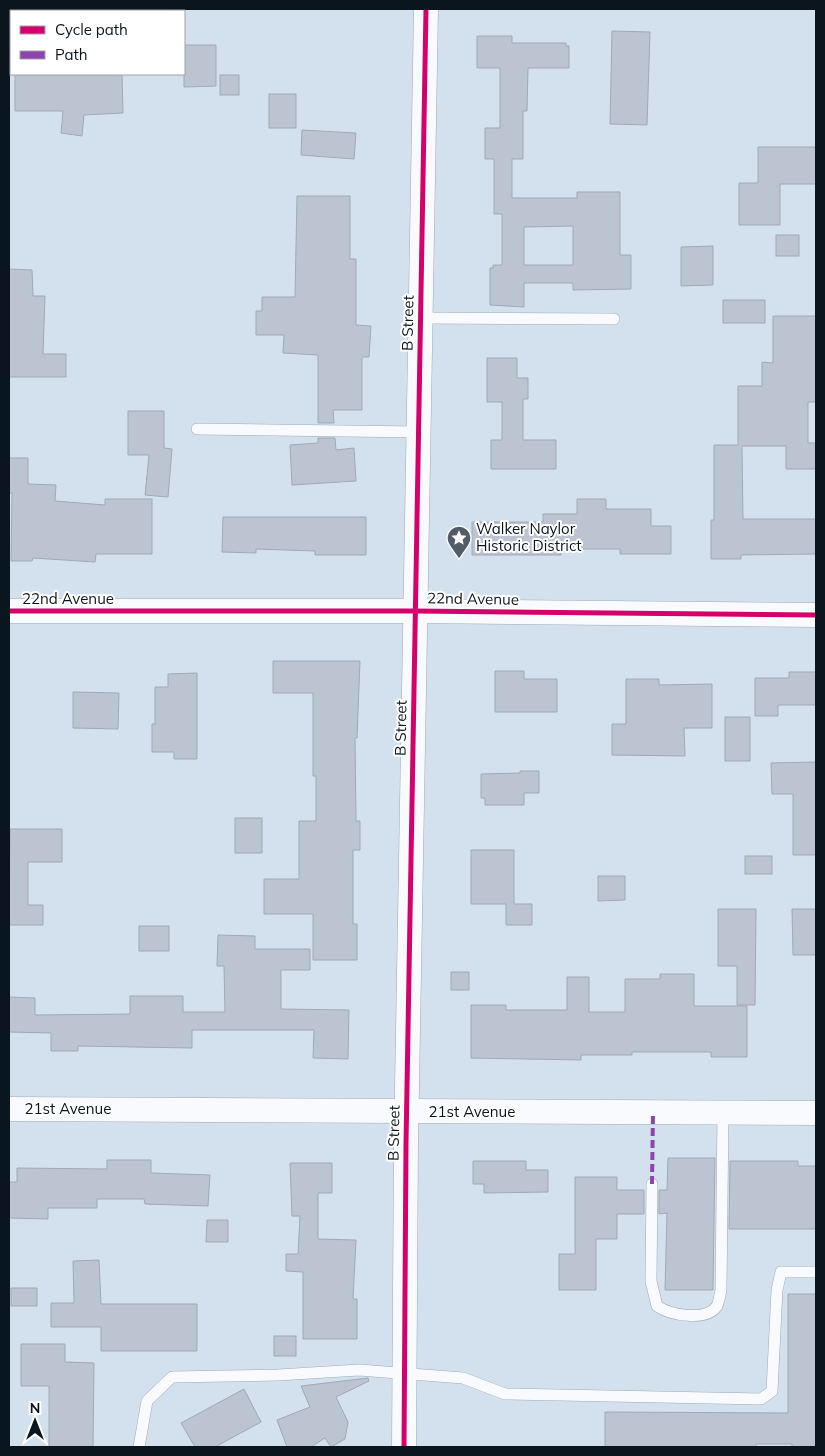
<svg xmlns="http://www.w3.org/2000/svg" width="825" height="1456" font-family="Mulish,sans-serif">
<style>
.building{fill:#bbc4d0;stroke:#a0a9b4;fill-rule:evenodd}
.lines{fill:none;stroke-linecap:round;stroke-linejoin:round}
.service-casing{stroke:#9fa9b4;stroke-width:12}
.minor-casing{stroke:#9fa9b4;stroke-width:25}
.service{stroke:#f8fafd;stroke-width:11}
.minor{stroke:#f8fafd;stroke-width:24}
.quiet{stroke:#8e44ad;stroke-width:4;stroke-dasharray:8 4;stroke-linecap:butt}
.cycleway-casing{stroke:#fff;stroke-width:8}
.cycleway{stroke:#d6006c;stroke-width:5}
.labels{text-anchor:middle;stroke-width:4;stroke-linejoin:round;paint-order:stroke}
.street-label{font-size:15px;fill:#0b151d;stroke:#fff}
.poi-label{font-size:15px;fill:#0b151d;stroke:#fff;text-anchor:start}
</style>
<rect width="100%" height="100%" fill="#d3e1ef"/>
<g class="building">
<polygon points="612,31 650,32 647,125 610,124"/>
<path d="M477 36H512V43H566V46H569V68H528L527 111H523V159H512V198H577V192H620V255H631V289L573 290V283H524V307L490 305V268H493V265H502V214H494V159H485V128H500V68H477ZM573 226V265H524V227Z"/>
<polygon points="184,45 216,45 216,86 184,87"/>
<polygon points="15,74 122,74 123,113 84,115 82,136 61,133 63,111 15,111"/>
<rect x="220" y="75" width="19" height="20"/>
<rect x="269" y="94" width="27" height="34"/>
<polygon points="302,130 356,133 354,159 301,155"/>
<polygon points="758,147 815,147 816,151 816,184 780,184 780,225 739,225 739,183 758,183"/>
<polygon points="297,196 350,196 350,259 356,259 356,325 371,326 369,357 362,357 362,410 333,410 334,423 318,423 318,355 283,353 284,335 256,335 256,311 262,311 262,297 295,297"/>
<rect x="776" y="235" width="23" height="21"/>
<polygon points="713,246 713,285 681,286 681,247"/>
<polygon points="9,269 32,270 33,296 45,296 43,354 66,354 66,377 9,377"/>
<rect x="723" y="300" width="42" height="23"/>
<polygon points="773,316 816,316 816,402 808,402 808,443 816,443 816,469 786,469 786,446 742,446 743,519 816,519 816,554 741,555 741,559 711,559 711,520 714,520 714,445 738,445 738,386 762,386 762,362 773,363"/>
<polygon points="487,358 517,358 517,378 528,378 528,399 523,399 523,440 556,440 556,469 491,469 491,440 502,440 502,402 487,402"/>
<polygon points="128,411 164,411 164,448 172,449 168,497 145,495 149,455 128,455"/>
<polygon points="318,438 335,438 336,450 354,448 356,481 292,485 290,445 318,443"/>
<polygon points="9,458 28,458 28,484 56,485 55,501 105,505 105,499 152,499 152,554 96,554 95,562 33,558 32,561 11,561 12,493 9,493"/>
<polygon points="577,499 606,499 606,509 651,509 651,526 671,526 671,554 620,554 620,549 561,549 561,555 472,555 472,522 543,522 543,514 577,514"/>
<polygon points="223,517 366,517 366,555 315,555 315,551 256,549 256,553 222,552"/>
<polygon points="273,661 360,661 357,738 355,738 356,821 360,821 360,850 353,850 353,924 357,924 357,960 313,960 313,914 264,914 264,879 299,879 299,821 316,821 316,776 313,776 313,693 273,693"/>
<polygon points="495,671 524,671 524,679 557,679 557,712 495,712"/>
<polygon points="789,672 816,672 816,705 778,705 778,716 755,716 755,678 789,678"/>
<polygon points="197,673 197,759 174,759 174,752 152,752 152,724 155,724 155,687 168,687 168,674"/>
<polygon points="626,679 659,679 659,685 712,684 712,728 684,728 685,756 612,755 612,724 626,724"/>
<polygon points="73,692 119,693 118,729 73,728"/>
<rect x="725" y="717" width="25" height="44"/>
<polygon points="816,762 816,855 793,855 793,794 772,794 771,763"/>
<polygon points="520,771 539,771 539,793 524,793 524,805 485,805 485,798 481,798 481,774 520,773"/>
<rect x="235" y="818" width="27" height="35"/>
<polygon points="10,829 62,829 62,862 28,862 28,905 43,905 43,925 9,925"/>
<polygon points="471,850 514,850 514,904 532,904 532,925 506,925 506,904 471,904"/>
<rect x="745" y="856" width="27" height="18"/>
<polygon points="598,876 625,876 625,900 598,901"/>
<polygon points="718,909 756,909 755,1005 737,1005 737,966 718,966"/>
<polygon points="792,909 816,909 816,955 793,955"/>
<rect x="139" y="926" width="30" height="25"/>
<polygon points="218,935 255,936 255,949 310,949 310,970 281,970 281,1009 349,1010 348,1059 313,1058 314,1030 192,1030 192,1048 78,1046 78,1051 51,1051 51,1033 9,1032 9,997 35,998 35,1015 130,1014 130,996 183,996 183,1012 225,1012 224,966 217,966"/>
<rect x="451" y="972" width="18" height="18"/>
<polygon points="660,974 694,974 694,1006 747,1006 747,1057 711,1057 711,1052 632,1052 632,1055 581,1055 581,1060 471,1058 471,1005 506,1005 506,1010 567,1010 567,977 589,977 589,1012 625,1012 625,979 660,979"/>
<polygon points="668,1158 715,1158 713,1290 665,1290 667,1213 659,1214 659,1190 667,1190"/>
<polygon points="107,1160 151,1160 151,1173 210,1175 208,1206 145,1204 144,1199 97,1199 97,1208 48,1208 48,1219 9,1218 9,1182 17,1182 17,1168 107,1169"/>
<polygon points="473,1161 526,1161 526,1170 548,1170 548,1192 484,1193 484,1184 473,1184"/>
<polygon points="730,1161 798,1161 798,1166 816,1166 816,1229 729,1229"/>
<polygon points="290,1163 332,1163 332,1193 318,1193 318,1239 356,1240 353,1299 357,1299 357,1339 303,1339 303,1272 286,1271 286,1254 298,1254 300,1216 292,1216"/>
<polygon points="575,1177 617,1177 617,1190 644,1190 644,1214 617,1214 617,1239 596,1239 596,1290 559,1290 559,1254 575,1254"/>
<polygon points="207,1220 228,1220 228,1242 206,1242"/>
<polygon points="99,1260 101,1304 197,1304 197,1351 101,1351 101,1327 51,1327 51,1303 74,1303 73,1261"/>
<rect x="11" y="1288" width="26" height="18"/>
<polygon points="788,1294 816,1294 816,1447 792,1447 792,1444 756,1444 756,1447 605,1447 605,1412 788,1413"/>
<rect x="274" y="1336" width="22" height="20"/>
<polygon points="21,1344 65,1344 65,1362 94,1363 93,1447 49,1447 49,1386 21,1386"/>
<polygon points="368,1378 369,1381 336,1397 348,1422 345,1439 331,1447 325,1438 311,1447 287,1447 277,1420 310,1407 301,1386"/>
<polygon points="244,1389 261,1422 215,1447 195,1447 181,1423"/>
</g>
<g class="lines">
<defs>
<g id="service">
<polyline points="420,318 614,319"/>
<polyline points="197,429 418,432"/>
<path d="M652 1184 651 1281 657 1306C670 1315 706 1322 717 1306 719 1302 720 1294 721 1290L723 1113"/>
<polyline points="139,1447 147,1401 172,1377 278,1375 359,1370 463,1378 505,1394 761,1399 772,1391 777,1290 781,1272 816,1272"/>
</g>
<g id="minor">
<polyline points="9,611 415,611 816,615"/>
<polyline points="9,1109 816,1113"/>
<polyline points="404,1447 406,1144 426,9"/>
</g>
</defs>
<use href="#service" class="service-casing"/>
<use href="#minor" class="minor-casing"/>
<use href="#service" class="service"/>
<use href="#minor" class="minor"/>
<polyline class="quiet" points="652,1184 653,1112"/>
<defs>
<g id="cycleway">
<polyline points="9,611 415,611 816,615"/>
<polyline points="404,1447 406,1144 426,9"/>
</g>
</defs>
<use href="#cycleway" class="cycleway-casing"/>
<use href="#cycleway" class="cycleway"/>
</g>
<defs>
<symbol id="sight-pin" viewBox="-11 -11 22 30"><path d="M0 17L-7.5 6A9.5 9.5 0 1 1 7.5 6Z" fill="#515c66" stroke="#fff"/><path d="M0-6L1.8-2.2L6-1.7L2.9 1.2L3.7 5.4L0 3.3L-3.7 5.4L-2.9 1.2L-6-1.7L-1.8-2.2Z" fill="#fff"/></symbol>
</defs>
<g fill-rule="evenodd">
<use href="#sight-pin" x="445" y="524" width="28" height="38"/>
</g>
<g class="labels">
<g class="street-label">
<text transform="translate(408 323) rotate(-89)" y="5">B Street</text>
<text x="68" y="604">22nd Avenue</text>
<text transform="translate(473 599) rotate(1)" y="5">22nd Avenue</text>
<text transform="translate(401 728) rotate(-89)" y="5">B Street</text>
<text x="68" y="1114">21st Avenue</text>
<text x="472" y="1117">21st Avenue</text>
<text transform="translate(394 1133) rotate(-89)" y="5">B Street</text>
</g>
<g class="poi-label">
<text x="476" y="534">Walker Naylor<tspan x="476" dy="17">Historic District</tspan></text>
</g>
</g>
<rect width="825" height="1456" fill="none" stroke="#0b151d" stroke-width="20"/>
<rect x="10" y="10" width="175" height="65" fill="#ffffff" stroke="#9da1a5"/>
<rect x="20" y="26" width="25" height="8" fill="#d6006c" stroke="#9da1a5"/>
<text x="55" y="35" font-size="15" fill="#0b151d">Cycle path</text>
<rect x="20" y="51" width="25" height="8" fill="#8e44ad" stroke="#9da1a5"/>
<text x="55" y="60" font-size="15" fill="#0b151d">Path</text>
<g transform="translate(35 1421)" stroke="#ffffff" stroke-width="4" paint-order="stroke">
<path d="M0-4L9 19L0 12L-9 19Z" fill="#0b151d"/>
<text y="-8" font-size="14" font-weight="bold" text-anchor="middle" fill="#0b151d">N</text>
</g>
</svg>
